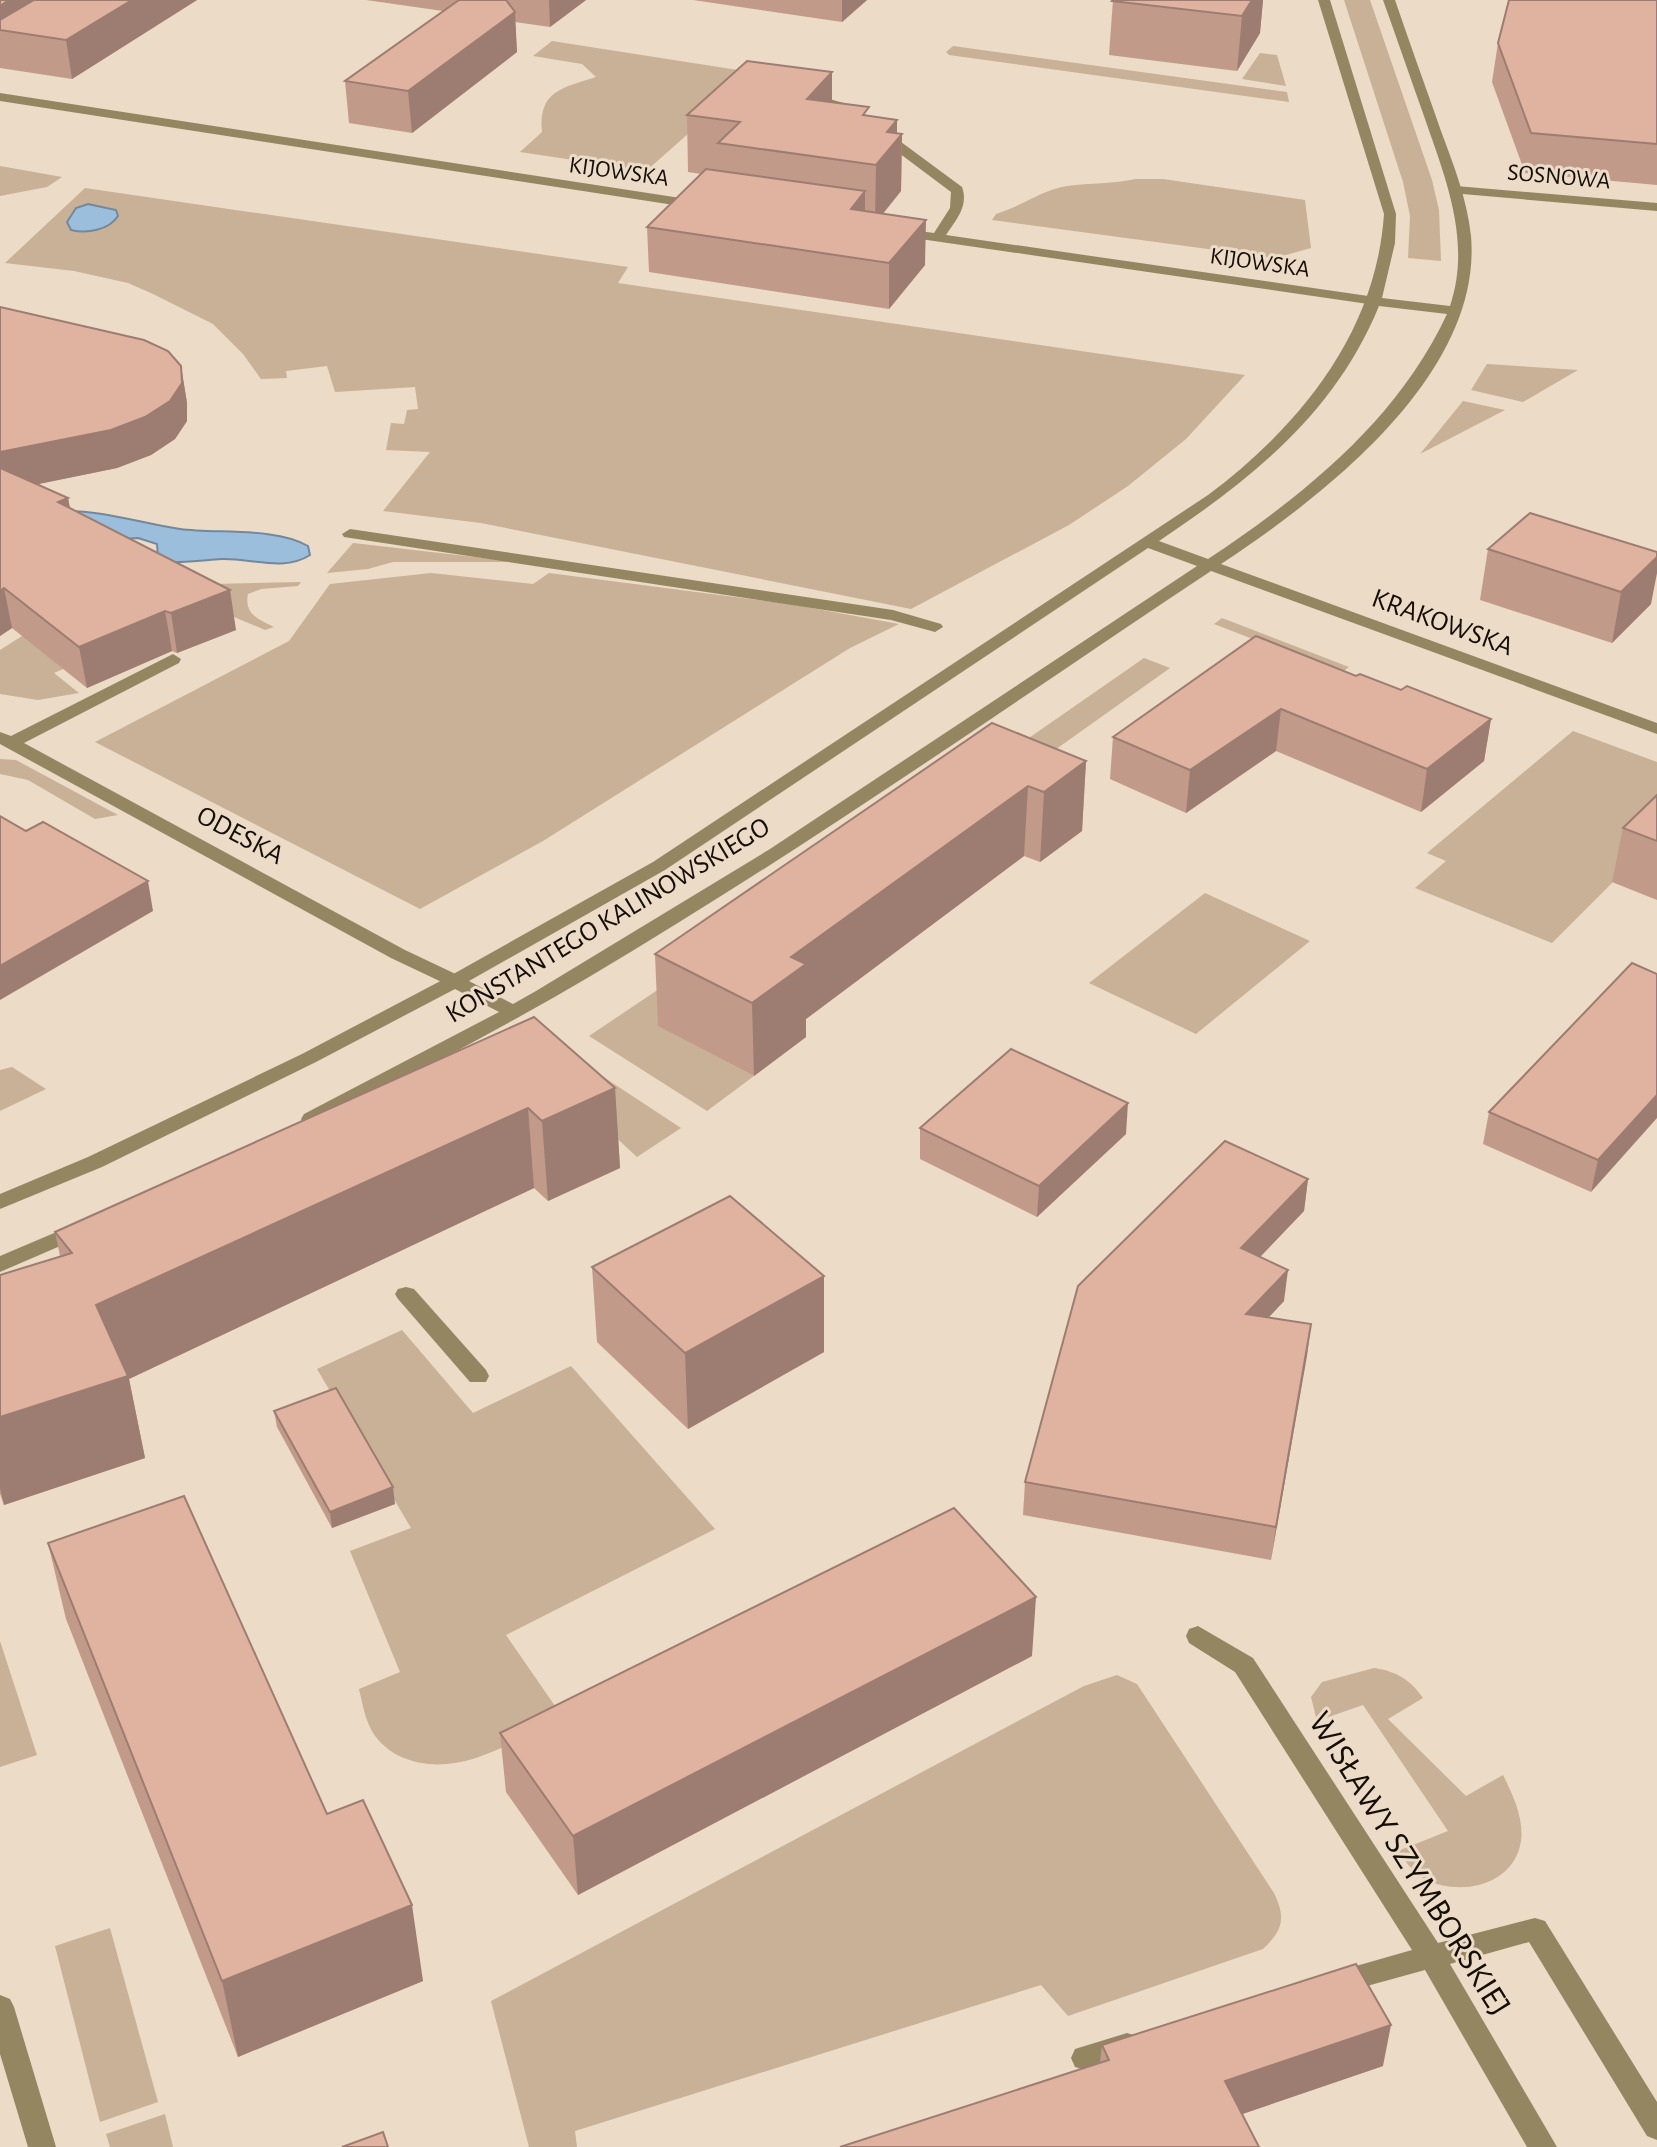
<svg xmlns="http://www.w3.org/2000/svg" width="1657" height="2147" font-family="'Alegreya Sans',sans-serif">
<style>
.green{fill:#c8b196}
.water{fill:#9bbedc;stroke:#72899c;stroke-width:2}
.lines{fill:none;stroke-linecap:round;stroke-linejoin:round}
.pedestrian{fill:#958662;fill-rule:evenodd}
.minor{fill:#958662;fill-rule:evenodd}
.tertiary{fill:#958662;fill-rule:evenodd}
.wall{fill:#c19a8a}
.shaded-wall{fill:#9d7d71}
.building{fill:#e0b3a1;stroke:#9d7d71;stroke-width:2}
.labels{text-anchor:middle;stroke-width:6;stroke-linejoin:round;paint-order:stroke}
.far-street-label{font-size:24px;fill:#140e07;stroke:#ecdbc7}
.street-label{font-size:28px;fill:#140e07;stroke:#ecdbc7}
.near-street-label{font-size:34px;fill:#140e07;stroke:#ecdbc7}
</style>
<rect width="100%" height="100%" fill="#ecdbc7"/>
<g class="green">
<polygon points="1344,0 1370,0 1432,180 1439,210 1441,261 1408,258 1410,216 1403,182"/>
<path d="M552 41 757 73 646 171 520 152 542 132C538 91 562 88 596 77L582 64 533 56Z"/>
<polygon points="953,46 1287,92 1289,102 949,55 946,52"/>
<polygon points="1260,53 1277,55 1286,86 1242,79"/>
<polygon points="0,166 62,177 47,187 0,196"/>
<path d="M1136 179H1163L1305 200 1311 248 1275 258 992 220 996 214C1021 207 1041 190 1067 186 1090 183 1113 184 1136 179Z"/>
<polygon points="85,188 628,267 618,283 1245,375 1186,439 1128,486 1069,525 911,609 481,523 383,511 430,452 386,450 391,423 404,424 407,410 418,409 415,387 335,392 327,366 286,371 287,378 261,379 243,354 213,324 153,294 128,283 74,271 5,263"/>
<polygon points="1487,364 1578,370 1523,402 1471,390"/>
<polygon points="1463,401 1505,410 1420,454"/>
<polygon points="353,543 518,562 393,562 368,569 327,573"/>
<polygon points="431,573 533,584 549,573 790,604 899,624 850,648 543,841 420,909 95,742 289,641 330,584"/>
<path d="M120 574 212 584 301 582 298 586 261 589 248 594C244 614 258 619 274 627L265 630 208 606 54 673 79 693 38 700 0 694V650Z"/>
<polygon points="1222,618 1349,667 1341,673 1214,624"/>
<polygon points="1144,658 1170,668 1052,752 1026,740"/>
<polygon points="1573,731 1657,762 1657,838 1552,943 1415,888 1446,861 1427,853"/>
<polygon points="0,759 16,760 118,815 95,819 28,780 0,774"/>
<polygon points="967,782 659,1026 754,1076 707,1111 589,1036"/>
<polygon points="1205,893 1310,941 1196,1034 1089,983"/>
<polygon points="564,1051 681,1128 637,1157 538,1065"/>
<polygon points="12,1067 46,1089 0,1111 0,1070"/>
<path d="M402 1330 473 1413 571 1366 715 1529 506 1635 562 1716C512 1742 456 1782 399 1756 387 1750 374 1738 369 1725 364 1714 362 1701 359 1689L400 1672 350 1551 411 1528 317 1369Z"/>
<polygon points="0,1641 37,1755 0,1767"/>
<path d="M1374 1668C1396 1671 1411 1680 1423 1698L1388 1719 1466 1796 1503 1775C1513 1795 1526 1822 1520 1846 1510 1887 1457 1897 1423 1878 1412 1871 1406 1862 1398 1851L1448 1831 1363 1705 1317 1721 1311 1697 1322 1682Z"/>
<path d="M1117 1675 1137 1684 1274 1893C1286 1918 1283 1930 1263 1949L1068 2016 1041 1985 575 2131 577 2147H529L491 2001 1084 1686Z"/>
<polygon points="110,1928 158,2102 100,2122 55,1946"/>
<polygon points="165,2114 173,2147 110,2147 106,2134"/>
</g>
<g class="water">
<path d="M88 204 116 210 118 216C109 230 87 234 71 230L67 222 76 208Z"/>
<path d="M63 511C102 510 141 523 180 529 218 534 276 527 308 546L310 555C284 572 251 558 222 559 203 560 184 563 164 562L158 557 157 544 138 538 108 540Z"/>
</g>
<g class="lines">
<polygon class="pedestrian" points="350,529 893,610 941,624 943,627 935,632 891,620 344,537 342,534"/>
<g class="minor">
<path d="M804 92 851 105 962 187C969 206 956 220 946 235L1375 297 1382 301 1375 305 893 235 891 232 898 228 934 233 950 208 951 192 843 111 804 98Z"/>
<polygon points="0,93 700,201 706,205 700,209 0,101"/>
<polygon points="1456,186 1657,203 1657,211 1451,193 1451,187"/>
<polygon points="173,654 181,659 179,663 24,743 405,950 462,977 465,981 462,985 448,985 391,958 0,744 0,732 11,736"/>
<polygon points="406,1287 414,1289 486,1370 489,1376 486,1382 470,1382 398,1299 395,1294 398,1289"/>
<polygon points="1198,1626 1253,1658 1438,1943 1535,1918 1545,1921 1657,2102 1657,2140 1647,2136 1529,1942 1450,1964 1557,2147 1527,2147 1425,1970 1338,1994 1328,1990 1324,1982 1328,1974 1412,1950 1235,1672 1189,1643 1186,1636 1189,1629"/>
<polygon points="1127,2033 1137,2036 1141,2045 1137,2054 1085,2070 1075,2067 1071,2058 1075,2049"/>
</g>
<g class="tertiary">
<path d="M1318 0H1330L1396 214 1395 243 1382 298 1450 306C1472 241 1445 177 1424 116 1410 77 1397 39 1383 0H1395C1410 44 1426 88 1441 131 1454 166 1467 199 1471 236 1483 374 1324 496 1221 564L1657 723V734L1211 571C1005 708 802 851 589 977 501 1029 409 1076 318 1124H304L301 1119 304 1114 499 1012 455 989 316 1062 102 1167 0 1209V1194L88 1157 302 1054 448 977 653 862 1208 495C1300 426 1376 333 1384 214ZM1379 306 1447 314C1397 421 1304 495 1208 559L1159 541C1253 478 1335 413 1379 306ZM1148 548 1197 566 770 849 536 991 513 1004 469 981 665 870Z"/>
<polygon points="80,1222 88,1224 91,1229 88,1234 0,1272 0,1256"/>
<polygon points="0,1995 10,1999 14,2007 56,2147 28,2147 0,2054"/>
</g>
</g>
<g class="wall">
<polygon points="0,0 197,0 72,79 0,68"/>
<polygon points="366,0 586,0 550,27 515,22 517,52 412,133 349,123 345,81 443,11"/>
<polygon points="693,0 867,0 842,22"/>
<polygon points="1113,0 1263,0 1260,33 1237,71 1109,55"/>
<polygon points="1657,0 1657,185 1525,173 1492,82 1498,43"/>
<polygon points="832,72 832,102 869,116 897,133 902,134 901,191 883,214 925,265 889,309 649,272 647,227 701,174 688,172 687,115"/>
<polygon points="0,307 181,366 187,403 187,421 175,439 151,455 117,468 37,484 68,498 70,508 236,630 177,653 172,651 87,688 12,628 0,636"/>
<polygon points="1530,513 1651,604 1612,643 1480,600 1488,549"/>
<polygon points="1356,676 1491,719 1484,761 1421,812 1276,751 1186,813 1110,779 1113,737"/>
<polygon points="992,723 1086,761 1082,831 1040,862 1024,856 806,1019 806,1037 754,1076 658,1026 655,954"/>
<polygon points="1657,795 1657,900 1612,882 1623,828"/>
<polygon points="1657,974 1591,1192 1483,1144 1489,1112"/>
<polygon points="534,1017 615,1088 620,1168 548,1201 534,1188 129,1379 145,1458 4,1505 0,1494 0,1275 60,1256 55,1232"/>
<polygon points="920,1128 1126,1134 1037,1217 920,1159"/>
<polygon points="1308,1179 1304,1211 1260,1257 1284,1301 1269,1317 1311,1324 1271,1560 1023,1515 1025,1482"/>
<polygon points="592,1267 824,1352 688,1429 597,1342"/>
<polygon points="274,1411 395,1504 332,1528 277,1427"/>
<polygon points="48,1543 327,1814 423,1981 238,2057 66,1619"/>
<polygon points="1032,1656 578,1895 506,1792 500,1733"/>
<polygon points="1102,2045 1383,2066 1242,2114 1100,2062"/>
</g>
<g class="shaded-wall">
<polygon points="9,0 76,0 0,30 0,6"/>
<polygon points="132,0 197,0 72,79 66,40"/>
<polygon points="549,0 586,0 550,27"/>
<polygon points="842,0 867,0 842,22"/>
<polygon points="1252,0 1263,0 1260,33 1237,71 1242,16"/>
<polygon points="515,12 517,52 412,133 408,91"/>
<polygon points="832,72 832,128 807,99"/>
<polygon points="897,120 897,140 902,134 901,191 875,223 876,165 887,132"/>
<polygon points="865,191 865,236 851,209"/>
<polygon points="926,220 925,265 889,309 889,263"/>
<polygon points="181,366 187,403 187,421 175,439 151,455 117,468 0,492 0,452"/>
<polygon points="68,498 75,537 58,502"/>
<polygon points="1657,557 1657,573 1651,604 1612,643 1621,592"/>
<polygon points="4,588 12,628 0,636 0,591"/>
<polygon points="230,590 236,630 177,653 171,613"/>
<polygon points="165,611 172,651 87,688 79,647"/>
<polygon points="1281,709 1276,751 1186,813 1190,770"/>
<polygon points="1491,719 1484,761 1421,812 1427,769"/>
<polygon points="1086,761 1082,831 1040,862 1044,792"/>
<polygon points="1028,786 1024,856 806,1019 806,1037 754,1076 752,1003 791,957"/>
<polygon points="148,881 153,911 0,1000 0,966"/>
<polygon points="615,1088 620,1168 548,1201 542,1121"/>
<polygon points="1657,1095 1657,1118 1591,1192 1598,1160"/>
<polygon points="1128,1103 1126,1134 1037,1217 1039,1186"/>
<polygon points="528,1108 534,1188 129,1379 145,1458 4,1505 0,1488 0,1417 96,1305"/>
<polygon points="1308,1179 1304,1211 1238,1280 1241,1248"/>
<polygon points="1288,1270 1284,1301 1242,1346 1246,1314"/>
<polygon points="824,1276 824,1352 688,1429 685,1353"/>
<polygon points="1311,1324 1307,1356 1271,1560 1276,1527"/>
<polygon points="393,1487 395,1504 332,1528 330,1512"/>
<polygon points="1036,1597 1032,1656 578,1895 573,1836"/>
<polygon points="412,1905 423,1981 238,2057 222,1981"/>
<polygon points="1391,2025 1383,2066 1219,2122 1225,2081"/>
</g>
<g class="building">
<polygon points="0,0 9,0 0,6"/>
<polygon points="34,0 132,0 66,40 0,30 0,20"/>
<polygon points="459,0 506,0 515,12 408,91 345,81"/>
<polygon points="1113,0 1252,0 1242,16 1112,1"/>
<polygon points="1509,0 1657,0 1657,144 1531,133 1498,43"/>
<polygon points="747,61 832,72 807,99 869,107 863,115 897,120 887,132 902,134 876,165 718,143 740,122 687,115"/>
<polygon points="706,169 865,191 851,209 926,220 889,263 647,227"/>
<polygon points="0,307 144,340 168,351 181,366 182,383 170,401 145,417 111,430 0,452"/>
<polygon points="0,468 68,498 58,502 230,590 171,613 165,611 79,647 4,588 0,591"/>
<polygon points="1530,513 1657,552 1657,557 1621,592 1488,549"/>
<polygon points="1256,636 1356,676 1360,674 1401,690 1407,686 1491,719 1427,769 1281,709 1190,770 1113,737"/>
<polygon points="992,723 1086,761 1044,792 1028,786 791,957 806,964 752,1003 655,954"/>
<polygon points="1657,795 1657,841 1623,828"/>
<polygon points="0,816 26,831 43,822 148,881 0,966"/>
<polygon points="1632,963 1657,974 1657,1095 1598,1160 1489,1112"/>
<polygon points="534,1017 615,1088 542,1121 528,1108 96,1305 128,1376 0,1417 0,1275 72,1253 55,1232"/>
<polygon points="1011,1049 1128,1103 1039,1186 920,1128"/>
<polygon points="1225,1141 1308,1179 1241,1248 1288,1270 1246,1314 1311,1324 1276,1527 1025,1482 1078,1286"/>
<polygon points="730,1196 824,1276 685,1353 592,1267"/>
<polygon points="336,1388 393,1487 330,1512 274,1411"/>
<polygon points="184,1496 327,1814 363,1800 412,1905 222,1981 48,1543"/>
<polygon points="954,1508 1036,1597 573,1836 500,1733"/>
<polygon points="1356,1964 1391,2025 1225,2081 1259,2147 840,2147 1109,2060 1102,2045"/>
<polygon points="383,2132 388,2147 342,2147"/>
</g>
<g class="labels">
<g class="far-street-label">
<text transform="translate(619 171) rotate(8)" y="8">KIJOWSKA</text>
<text transform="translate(1559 176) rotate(5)" y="8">SOSNOWA</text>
<text transform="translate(1260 262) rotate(8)" y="8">KIJOWSKA</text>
</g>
<g class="street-label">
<text transform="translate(1443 621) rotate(20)" y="10">KRAKOWSKA</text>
<text transform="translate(241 834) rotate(28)" y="10">ODESKA</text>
<text transform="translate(607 919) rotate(-31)" y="10">KONSTANTEGO KALINOWSKIEGO</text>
</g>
<g class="near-street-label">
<text transform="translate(1411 1863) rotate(58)" y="12">WISŁAWY SZYMBORSKIEJ</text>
</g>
</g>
</svg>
